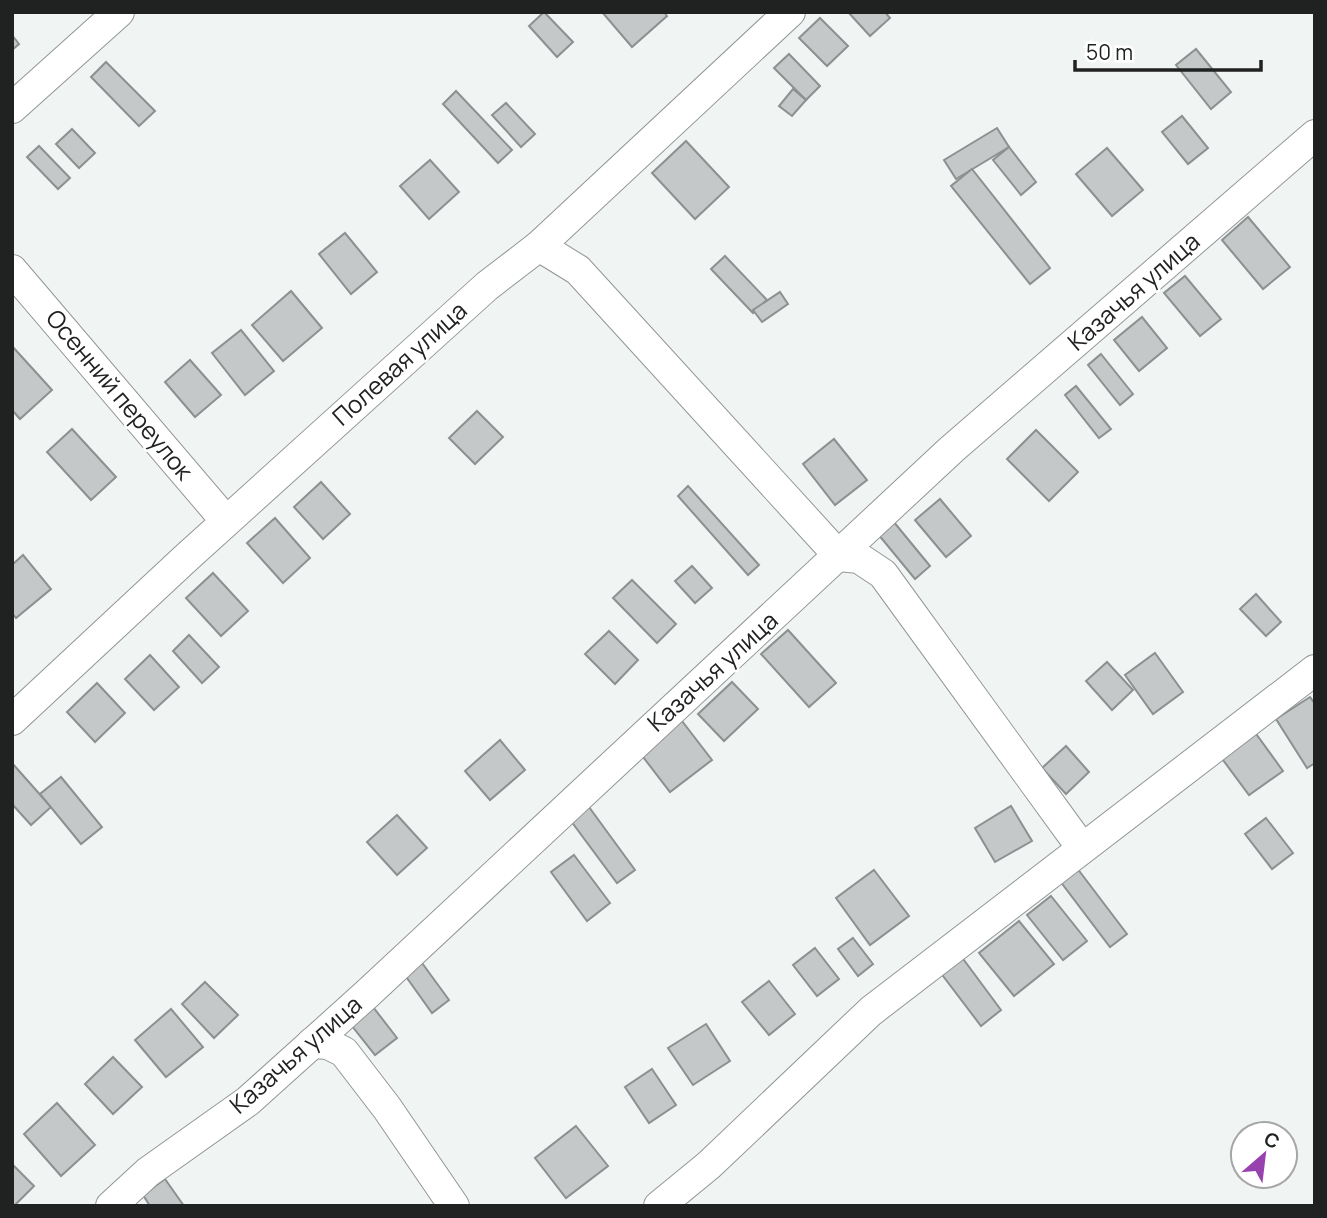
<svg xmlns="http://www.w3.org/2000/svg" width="1327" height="1218" font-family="Manrope,sans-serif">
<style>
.building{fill:#c4c8c9;stroke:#8d9091;stroke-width:2}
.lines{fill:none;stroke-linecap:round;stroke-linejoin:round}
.minor-casing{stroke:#929695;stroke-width:32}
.minor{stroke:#fff;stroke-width:30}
.labels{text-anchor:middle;stroke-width:5;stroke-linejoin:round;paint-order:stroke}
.street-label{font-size:24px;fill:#202121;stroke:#fff}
</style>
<rect width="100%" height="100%" fill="#f0f4f3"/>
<g class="building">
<polygon points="544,12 573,42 557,57 529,26"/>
<polygon points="602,12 664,12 667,16 632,47"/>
<polygon points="848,12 885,12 890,18 870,36"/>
<polygon points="820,18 848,46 827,66 799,38"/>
<polygon points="12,35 19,44 12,50"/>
<polygon points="1196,49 1231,92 1211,109 1176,65"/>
<polygon points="789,54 820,86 806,100 774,68"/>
<polygon points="106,62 155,111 139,126 91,77"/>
<polygon points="793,89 806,100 792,116 779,106"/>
<polygon points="456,91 512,150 498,163 443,104"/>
<polygon points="506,103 535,134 521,147 492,115"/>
<polygon points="1182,116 1208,148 1188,164 1162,132"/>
<polygon points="997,128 1009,147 956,179 944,160"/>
<polygon points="72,129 95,153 79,168 56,144"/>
<polygon points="686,141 729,187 695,219 652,173"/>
<polygon points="39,146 70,178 58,189 27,157"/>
<polygon points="1009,147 1036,182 1021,195 993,160"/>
<polygon points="1107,148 1143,190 1112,216 1076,174"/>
<polygon points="430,160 459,192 429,219 400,186"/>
<polygon points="972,169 1050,268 1030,284 951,186"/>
<polygon points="1248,217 1290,267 1263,289 1222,240"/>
<polygon points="345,233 377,272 351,294 319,254"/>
<polygon points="725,256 767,300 753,313 711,269"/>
<polygon points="1185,276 1221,319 1200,336 1164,293"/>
<polygon points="291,291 322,328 283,361 252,325"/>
<polygon points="780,292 788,304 762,322 753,310"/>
<polygon points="1142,317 1167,348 1139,371 1114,340"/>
<polygon points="241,330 274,371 245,395 212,353"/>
<polygon points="12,346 52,390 20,419 12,410"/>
<polygon points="1101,354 1133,394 1120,405 1088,365"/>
<polygon points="190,360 221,395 195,417 165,382"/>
<polygon points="1076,386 1111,429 1099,438 1065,395"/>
<polygon points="477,411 503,437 475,464 449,438"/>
<polygon points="72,429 116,477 91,500 47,452"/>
<polygon points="1036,430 1078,472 1049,501 1007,459"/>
<polygon points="834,439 867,480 835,505 803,464"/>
<polygon points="321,482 350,514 323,539 294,507"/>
<polygon points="688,486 759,565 748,575 678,496"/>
<polygon points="940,499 971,536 946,557 915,520"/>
<polygon points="275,518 310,558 283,583 247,543"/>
<polygon points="893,521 930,566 915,579 878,534"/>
<polygon points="23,555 51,589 16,618 12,613 12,565"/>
<polygon points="692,566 712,588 695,603 675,581"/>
<polygon points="213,573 248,611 221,636 186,598"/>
<polygon points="632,580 676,624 657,643 613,598"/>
<polygon points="1256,594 1281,622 1266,636 1240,609"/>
<polygon points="788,630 836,683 809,707 761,654"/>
<polygon points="609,631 638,660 615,684 585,654"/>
<polygon points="189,635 219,667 202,683 173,651"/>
<polygon points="1155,653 1183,692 1153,714 1125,675"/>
<polygon points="150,655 179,687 154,710 125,679"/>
<polygon points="1107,662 1133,690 1112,710 1086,681"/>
<polygon points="732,682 758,709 724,741 698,714"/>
<polygon points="97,683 125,713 95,742 67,712"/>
<polygon points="1310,697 1315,704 1315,763 1307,768 1276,719"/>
<polygon points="682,721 712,760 670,792 640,753"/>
<polygon points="1254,731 1283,771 1249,795 1220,756"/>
<polygon points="500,740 525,770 490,800 465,771"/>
<polygon points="1066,746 1089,772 1066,794 1042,768"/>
<polygon points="12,763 51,807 31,825 12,804"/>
<polygon points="61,777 102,827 81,844 40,794"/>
<polygon points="1011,806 1032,841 995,862 975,828"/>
<polygon points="589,807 635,870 617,883 571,821"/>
<polygon points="397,815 427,848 397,875 367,842"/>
<polygon points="1266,818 1293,853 1272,869 1245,834"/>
<polygon points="574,855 610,903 587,921 551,872"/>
<polygon points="1077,868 1127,934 1110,947 1060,881"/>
<polygon points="874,870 909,916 870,945 836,898"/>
<polygon points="1051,896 1087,941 1063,960 1027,915"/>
<polygon points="1019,921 1054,964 1014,996 979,953"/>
<polygon points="853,938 873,964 858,976 838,949"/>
<polygon points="815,948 839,979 817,996 793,965"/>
<polygon points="414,952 449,1000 432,1013 397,964"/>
<polygon points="961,956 1001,1010 981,1026 940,972"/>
<polygon points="769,981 795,1014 769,1035 742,1002"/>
<polygon points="205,982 238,1015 214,1038 182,1004"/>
<polygon points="370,1003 397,1038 375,1055 348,1021"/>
<polygon points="171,1009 203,1047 166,1077 135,1040"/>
<polygon points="706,1024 730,1061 693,1085 668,1048"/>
<polygon points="113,1057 142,1087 113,1114 85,1084"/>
<polygon points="652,1069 676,1105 649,1123 625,1087"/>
<polygon points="57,1103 95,1145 61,1176 24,1134"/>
<polygon points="576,1126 608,1166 566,1198 535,1158"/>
<polygon points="12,1164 34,1186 14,1206 12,1206"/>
<polygon points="165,1179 184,1206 150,1206 143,1195"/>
</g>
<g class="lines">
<defs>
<g id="minor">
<polyline points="12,108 119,12"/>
<polyline points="539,246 578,270 839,556 859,558 883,574 1082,848"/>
<polyline points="12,270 226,521"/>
<polyline points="12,720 186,558 487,286 539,246 790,12"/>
<polyline points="312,1043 328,1044 344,1052 387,1108 454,1206"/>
<polyline points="111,1206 148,1172 248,1101 367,994 952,449 1315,135"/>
<polyline points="659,1206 709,1165 871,1011 1315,670"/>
</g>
</defs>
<use href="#minor" class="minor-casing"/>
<use href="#minor" class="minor"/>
</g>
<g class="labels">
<g class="street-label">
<text transform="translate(1134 292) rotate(-41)" y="8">Казачья улица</text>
<text transform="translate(400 364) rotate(-42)" y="8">Полевая улица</text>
<text transform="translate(119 395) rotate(50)" y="8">Осенний переулок</text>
<text transform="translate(713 672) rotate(-42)" y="8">Казачья улица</text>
<text transform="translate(296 1055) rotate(-41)" y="8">Казачья улица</text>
</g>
</g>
<rect width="1327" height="1218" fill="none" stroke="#202121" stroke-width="28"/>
<g transform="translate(1264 1155) rotate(28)"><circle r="33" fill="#ffffff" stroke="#a6a6a6" stroke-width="2"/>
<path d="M0-5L12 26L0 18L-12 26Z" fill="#9842af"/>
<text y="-10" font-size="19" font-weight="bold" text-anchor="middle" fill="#202121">С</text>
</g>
<path d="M1075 60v10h186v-10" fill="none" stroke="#202121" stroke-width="3.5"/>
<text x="1086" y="60" font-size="21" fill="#202121" stroke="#ffffff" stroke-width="5" paint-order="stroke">50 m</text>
</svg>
